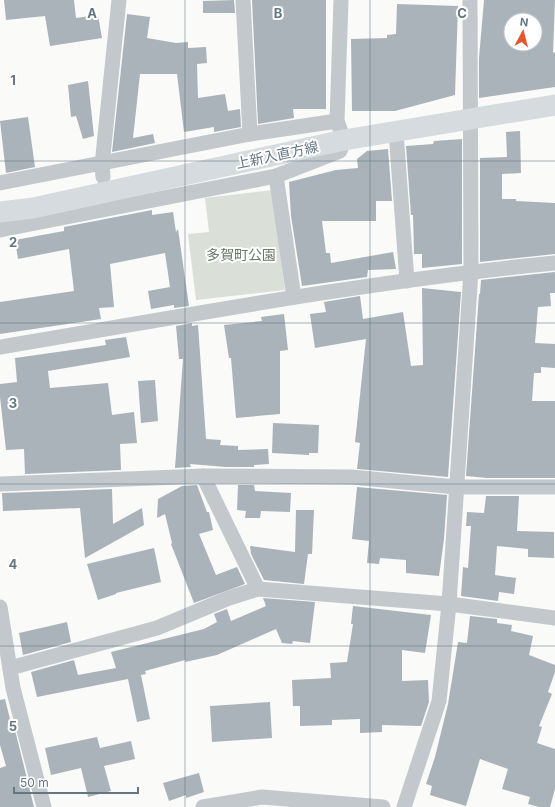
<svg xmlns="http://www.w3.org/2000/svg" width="555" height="807" font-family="Inter,'Noto Sans JP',sans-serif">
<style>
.green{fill:#dadfd7}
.building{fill:#aab3b9;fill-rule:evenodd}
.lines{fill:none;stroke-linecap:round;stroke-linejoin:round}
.minor{stroke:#c3c8cc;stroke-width:15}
.secondary{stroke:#d6dbdf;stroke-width:21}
.grid{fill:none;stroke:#657683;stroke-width:1;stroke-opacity:0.55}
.labels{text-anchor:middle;stroke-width:4;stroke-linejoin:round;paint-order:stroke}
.street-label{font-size:14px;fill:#657683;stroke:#fff}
.park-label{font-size:14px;fill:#687a64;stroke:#fff}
.grid-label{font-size:13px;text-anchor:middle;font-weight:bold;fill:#657683;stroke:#fff;stroke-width:4;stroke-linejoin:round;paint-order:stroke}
</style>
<rect width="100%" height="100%" fill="#fafaf8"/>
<polygon class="green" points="273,190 285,290 196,300 188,234 209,232 205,198"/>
<g class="building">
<polygon points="4,0 74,0 76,18 98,15 102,38 50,46 45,16 6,20"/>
<polygon points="234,0 235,13 203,13 203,1"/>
<polygon points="252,0 326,0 326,109 293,109 294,118 258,124"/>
<path d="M484 0H555L553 53 555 52V87L479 98V58ZM511 20H535V44H511Z"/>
<polygon points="397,4 458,6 455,95 395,111 352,111 351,39 387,38 387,35 396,34"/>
<polygon points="127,14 150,17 147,38 176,43 188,42 188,48 206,47 207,63 197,64 198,98 225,94 228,111 240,109 241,127 214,132 214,127 184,132 177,74 140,74 133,138 153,134 155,143 112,152"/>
<polygon points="88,81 94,136 83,139 76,116 71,117 68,85"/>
<polygon points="28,117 35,167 6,173 0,121"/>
<polygon points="520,131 521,173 502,174 502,199 516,199 516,201 555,203 555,254 480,262 480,158 507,157 506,132"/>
<polygon points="462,139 462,264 422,268 422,254 414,254 413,215 411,215 406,146 433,144 434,141"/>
<polygon points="388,149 392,201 376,201 376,221 322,221 326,253 330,253 331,263 393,252 396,269 368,270 367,277 302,286 291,216 289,182 336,170 358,168 357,159 367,151"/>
<polygon points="152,210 152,215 173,212 176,232 178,229 189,306 174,308 174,305 151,309 148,291 170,287 165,253 110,264 114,307 99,308 101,319 0,334 0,302 74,291 69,249 18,259 15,240 64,231 64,227"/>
<polygon points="555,272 555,293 550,293 551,306 538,307 535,343 555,344 555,368 541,367 541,373 534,373 532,401 555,401 555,478 487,478 466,476 479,294 480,294 481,280"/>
<polygon points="422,288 461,292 448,477 357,469 360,443 355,442 366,339 315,348 310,314 326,312 324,302 360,296 363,319 403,312 411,366 423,365"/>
<polygon points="284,314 288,350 280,351 280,414 236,418 231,358 229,358 224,325 262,321 261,317"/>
<polygon points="192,323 192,326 198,325 206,439 221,440 220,445 238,446 238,450 268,449 269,464 254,465 254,467 226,467 190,464 191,467 175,468 183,359 179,359 176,326"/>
<polygon points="126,337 130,357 48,371 50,388 108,383 112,415 134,412 137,443 120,444 121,470 25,474 24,449 6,450 0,397 0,384 17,382 15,358 93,347 106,345 105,340"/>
<polygon points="155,380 158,421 141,423 138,381"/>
<polygon points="273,423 319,425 318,453 309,453 309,455 272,453"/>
<polygon points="197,485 207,512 209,512 213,530 199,534 216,575 237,567 245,584 194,603 171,544 172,543 165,514 157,518 158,499 182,486"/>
<polygon points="238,485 254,485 255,491 291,493 290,512 261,511 260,518 245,518 246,511 237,510"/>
<polygon points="357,487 447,495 444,539 439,576 406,573 406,560 380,558 379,564 367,563 369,541 352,539"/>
<polygon points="112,489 113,524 142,508 144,525 85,558 80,508 3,511 2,493"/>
<polygon points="486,496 519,496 517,531 554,532 554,558 528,557 528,549 497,546 495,575 516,578 514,594 499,592 498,601 461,596 463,567 468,568 471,526 466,526 467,512 484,513"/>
<polygon points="296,510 314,510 312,554 308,554 304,584 264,580 251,554 250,546 295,552"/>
<polygon points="154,548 161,582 116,593 116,594 98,600 87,564"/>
<polygon points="263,598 315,602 310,643 293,641 292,644 282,643 276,629 217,655 185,662 185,660 145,671 146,674 141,675 150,719 137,722 128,679 37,697 31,672 74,660 78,675 116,668 111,652 204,629 217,622 214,614 227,609 231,621 266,606"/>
<polygon points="353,606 431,615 425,653 402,650 402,681 428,680 429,702 421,726 382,725 382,732 360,733 360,719 332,720 332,725 300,726 300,706 293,706 292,680 331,678 330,663 347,662 353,624 351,624"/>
<polygon points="470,616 497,619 497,623 512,625 511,631 533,636 529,655 555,665 555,672 548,692 552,694 539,726 542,727 537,743 555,749 555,789 550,807 539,807 528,804 530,797 502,789 508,769 480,759 466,806 430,795 432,786 426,784 435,757 448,704 458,642 467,643"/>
<polygon points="67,622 71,642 23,655 19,633"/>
<polygon points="5,699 12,727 14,726 34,807 0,807 0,768 6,766 0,745 0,700"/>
<polygon points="270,702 272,738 212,742 210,706"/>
<polygon points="97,737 100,748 131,741 135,759 104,766 111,791 88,797 81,768 51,775 45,748"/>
<polygon points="199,773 204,792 186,798 186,795 169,801 163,783"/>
</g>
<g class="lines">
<g class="minor">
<polyline points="243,0 250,134"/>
<polyline points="396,132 407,281"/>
<polyline points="276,176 294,297"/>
<polyline points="103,177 102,165 119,0"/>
<polyline points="0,183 250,134 337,121"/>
<polyline points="0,230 276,176 340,151 344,140 337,121 341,0"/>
<path d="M0 347C184 316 369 281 555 263"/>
<polyline points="203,476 258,589"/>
<polyline points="0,484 203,476 351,477 456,487 555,487"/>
<polyline points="0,607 13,688 44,807"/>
<polyline points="10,668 157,628 229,598 258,589 449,604 555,618"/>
<polyline points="203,807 262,797 383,807"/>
<polyline points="404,807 439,701 449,604 471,271 470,0"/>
</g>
<polyline class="secondary" points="0,212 33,208 344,140 555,105"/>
</g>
<path class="grid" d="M185 0V807M370 0V807M0 161H555M0 323H555M0 484H555M0 646H555"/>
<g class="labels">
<g class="street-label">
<text transform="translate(277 155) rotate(-12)" y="5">上新入直方線</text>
</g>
<g class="park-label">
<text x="241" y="260">多賀町公園</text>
</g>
</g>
<g class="grid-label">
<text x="92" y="18">A</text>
<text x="278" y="18">B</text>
<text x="462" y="18">C</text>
<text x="13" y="85">1</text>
<text x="13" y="247">2</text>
<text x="13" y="408">3</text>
<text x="13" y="569">4</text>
<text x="13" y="731">5</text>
</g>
<g transform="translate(523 32) rotate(7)"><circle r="19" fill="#ffffff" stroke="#c1c8cd"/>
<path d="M0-3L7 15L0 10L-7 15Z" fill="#e4572e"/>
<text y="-6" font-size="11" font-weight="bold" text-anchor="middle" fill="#657683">N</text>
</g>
<path d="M14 787v6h124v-6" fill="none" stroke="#657683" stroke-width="2"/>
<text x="20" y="787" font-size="12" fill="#657683" stroke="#ffffff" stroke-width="3" paint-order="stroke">50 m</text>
</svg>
